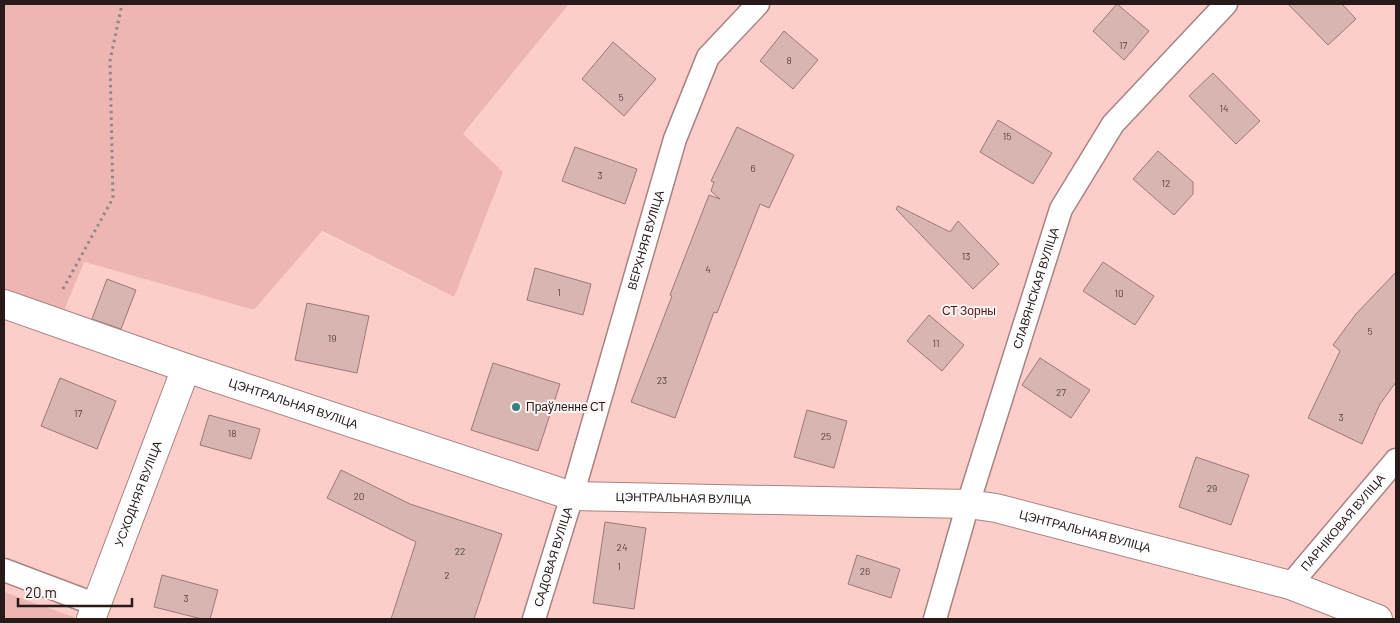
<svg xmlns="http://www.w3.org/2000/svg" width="1400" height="623" font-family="Barlow,sans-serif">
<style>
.green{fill:#fdcdc9}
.forest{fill:#eeb6b2}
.building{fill:#d9b5b2;stroke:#9b7977}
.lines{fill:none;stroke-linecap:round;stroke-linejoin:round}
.service-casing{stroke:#a68482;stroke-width:25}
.minor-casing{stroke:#a68482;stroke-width:30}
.path{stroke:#908685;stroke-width:3;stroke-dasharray:2.5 4;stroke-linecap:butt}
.service{stroke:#fff;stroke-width:22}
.minor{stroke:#fff;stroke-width:28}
.poi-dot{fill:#367f85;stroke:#faf3f2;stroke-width:2}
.labels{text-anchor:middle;stroke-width:4;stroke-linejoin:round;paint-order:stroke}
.number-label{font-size:10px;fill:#54413f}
.street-label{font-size:12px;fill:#271a19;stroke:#faf3f2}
.park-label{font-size:12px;fill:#591819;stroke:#faf3f2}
.poi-label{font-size:12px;fill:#271a19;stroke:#faf3f2;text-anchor:start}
</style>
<rect width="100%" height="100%" fill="#faf3f2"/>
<polygon class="green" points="569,4 1396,4 1396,619 4,619 4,292 84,262 254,310 321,231 454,297 463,134"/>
<g class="forest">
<polygon points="4,4 569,4 463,134 503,172 454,297 322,231 254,310 84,262 63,313 4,292"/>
<polygon points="4,592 76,618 76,619 4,619"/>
</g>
<g class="building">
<polygon points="1117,4 1149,31 1124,60 1093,31"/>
<polygon points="1288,4 1342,4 1356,19 1328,45"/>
<polygon points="784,31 818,60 793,89 760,61"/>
<polygon points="613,42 656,79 624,116 582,79"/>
<polygon points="1213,73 1260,121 1236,144 1189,96"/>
<polygon points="998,120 1052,153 1033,184 980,152"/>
<polygon points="737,127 794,155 769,208 760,204 717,313 714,312 675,418 631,402 672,296 670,295 709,195 720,199 711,191 714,182 711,181"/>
<polygon points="575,147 637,169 625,204 562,181"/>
<polygon points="1158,151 1193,182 1193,194 1174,215 1133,179"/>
<polygon points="898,206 950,232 958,221 999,264 973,289 896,209"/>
<polygon points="1103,262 1154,296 1135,325 1083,291"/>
<polygon points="535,268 591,284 583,315 527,300"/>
<polygon points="1396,272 1396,382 1380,404 1362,444 1308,418 1340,351 1333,345 1356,314"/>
<polygon points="107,279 136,290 121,329 92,319"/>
<polygon points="307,303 369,316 357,373 295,360"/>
<polygon points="929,315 964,345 942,371 907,341"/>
<polygon points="1040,358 1090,390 1071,418 1022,385"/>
<polygon points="493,363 560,384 538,451 471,430"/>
<polygon points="60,378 116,401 97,449 41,426"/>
<polygon points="807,410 847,421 834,468 794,457"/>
<polygon points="209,415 260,429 251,459 200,445"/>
<polygon points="1196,457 1249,475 1231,525 1179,507"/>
<polygon points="341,470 410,504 502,534 474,619 391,619 416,542 327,498"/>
<polygon points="605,522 646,528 634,609 593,603"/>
<polygon points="857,555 900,569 891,598 848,584"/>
<polygon points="162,575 218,590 210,619 202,619 154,607"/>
</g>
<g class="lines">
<defs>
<g id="service">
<polyline points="4,570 97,605"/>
<path id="s1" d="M1290 585 1396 460"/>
<path id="s2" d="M534 619 572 496 675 139 708 57 758 4"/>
<path id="s3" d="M935 619 968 504 1061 209 1113 124 1226 4"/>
</g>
<g id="minor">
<path id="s4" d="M4 304 186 368 572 496 968 504 996 508 1290 585 1378 619"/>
<path id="s5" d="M91 619 186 368"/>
</g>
</defs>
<use href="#service" class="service-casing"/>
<use href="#minor" class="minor-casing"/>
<polyline class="path" points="63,289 113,198 110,61 122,4"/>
<use href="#service" class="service"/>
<use href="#minor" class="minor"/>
</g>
<circle class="poi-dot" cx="516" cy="407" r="5"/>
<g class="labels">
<g class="number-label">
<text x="1123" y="49">17</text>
<text x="789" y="64">8</text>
<text x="621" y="101">5</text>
<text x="1224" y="112">14</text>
<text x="1007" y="140">15</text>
<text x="753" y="172">6</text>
<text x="600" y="179">3</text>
<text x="1166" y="187">12</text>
<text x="966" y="260">13</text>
<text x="708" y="273">4</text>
<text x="559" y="296">1</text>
<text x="1119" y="297">10</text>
<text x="1370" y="335">5</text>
<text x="332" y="342">19</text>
<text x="936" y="347">11</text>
<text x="662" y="384">23</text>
<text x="1061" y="396">27</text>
<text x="78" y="417">17</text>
<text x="1341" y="421">3</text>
<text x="232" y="437">18</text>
<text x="826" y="440">25</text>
<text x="1212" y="492">29</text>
<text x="359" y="500">20</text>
<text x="622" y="551">24</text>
<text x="460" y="555">22</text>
<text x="619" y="570">1</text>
<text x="865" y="575">26</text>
<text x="447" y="579">2</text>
<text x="186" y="602">3</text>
</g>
<g class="street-label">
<text dy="4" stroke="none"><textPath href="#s2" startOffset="395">ВЕРХНЯЯ ВУЛІЦА</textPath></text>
<text dy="4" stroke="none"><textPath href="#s3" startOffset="346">СЛАВЯНСКАЯ ВУЛІЦА</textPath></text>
<text dy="4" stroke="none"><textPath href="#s4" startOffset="306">ЦЭНТРАЛЬНАЯ ВУЛІЦА</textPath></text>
<text dy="4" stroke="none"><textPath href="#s5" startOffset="134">УСХОДНЯЯ ВУЛІЦА</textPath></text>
<text dy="4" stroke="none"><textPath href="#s4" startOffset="711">ЦЭНТРАЛЬНАЯ ВУЛІЦА</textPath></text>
<text dy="4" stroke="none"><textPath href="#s1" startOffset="82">ПАРНІКОВАЯ ВУЛІЦА</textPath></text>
<text dy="4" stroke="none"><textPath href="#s4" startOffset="1116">ЦЭНТРАЛЬНАЯ ВУЛІЦА</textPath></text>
<text dy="4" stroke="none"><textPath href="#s2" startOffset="65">САДОВАЯ ВУЛІЦА</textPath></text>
</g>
<g class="park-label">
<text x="969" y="315">СТ Зорны</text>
</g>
<g class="poi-label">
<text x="526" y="411">Праўленне СТ</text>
</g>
</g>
<rect width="1400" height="623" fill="none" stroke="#271a19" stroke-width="10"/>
<path d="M18 598v8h114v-8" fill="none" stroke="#271a19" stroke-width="2.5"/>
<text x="25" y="598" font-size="15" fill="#271a19" stroke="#faf3f2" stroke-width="4" paint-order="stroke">20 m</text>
</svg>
